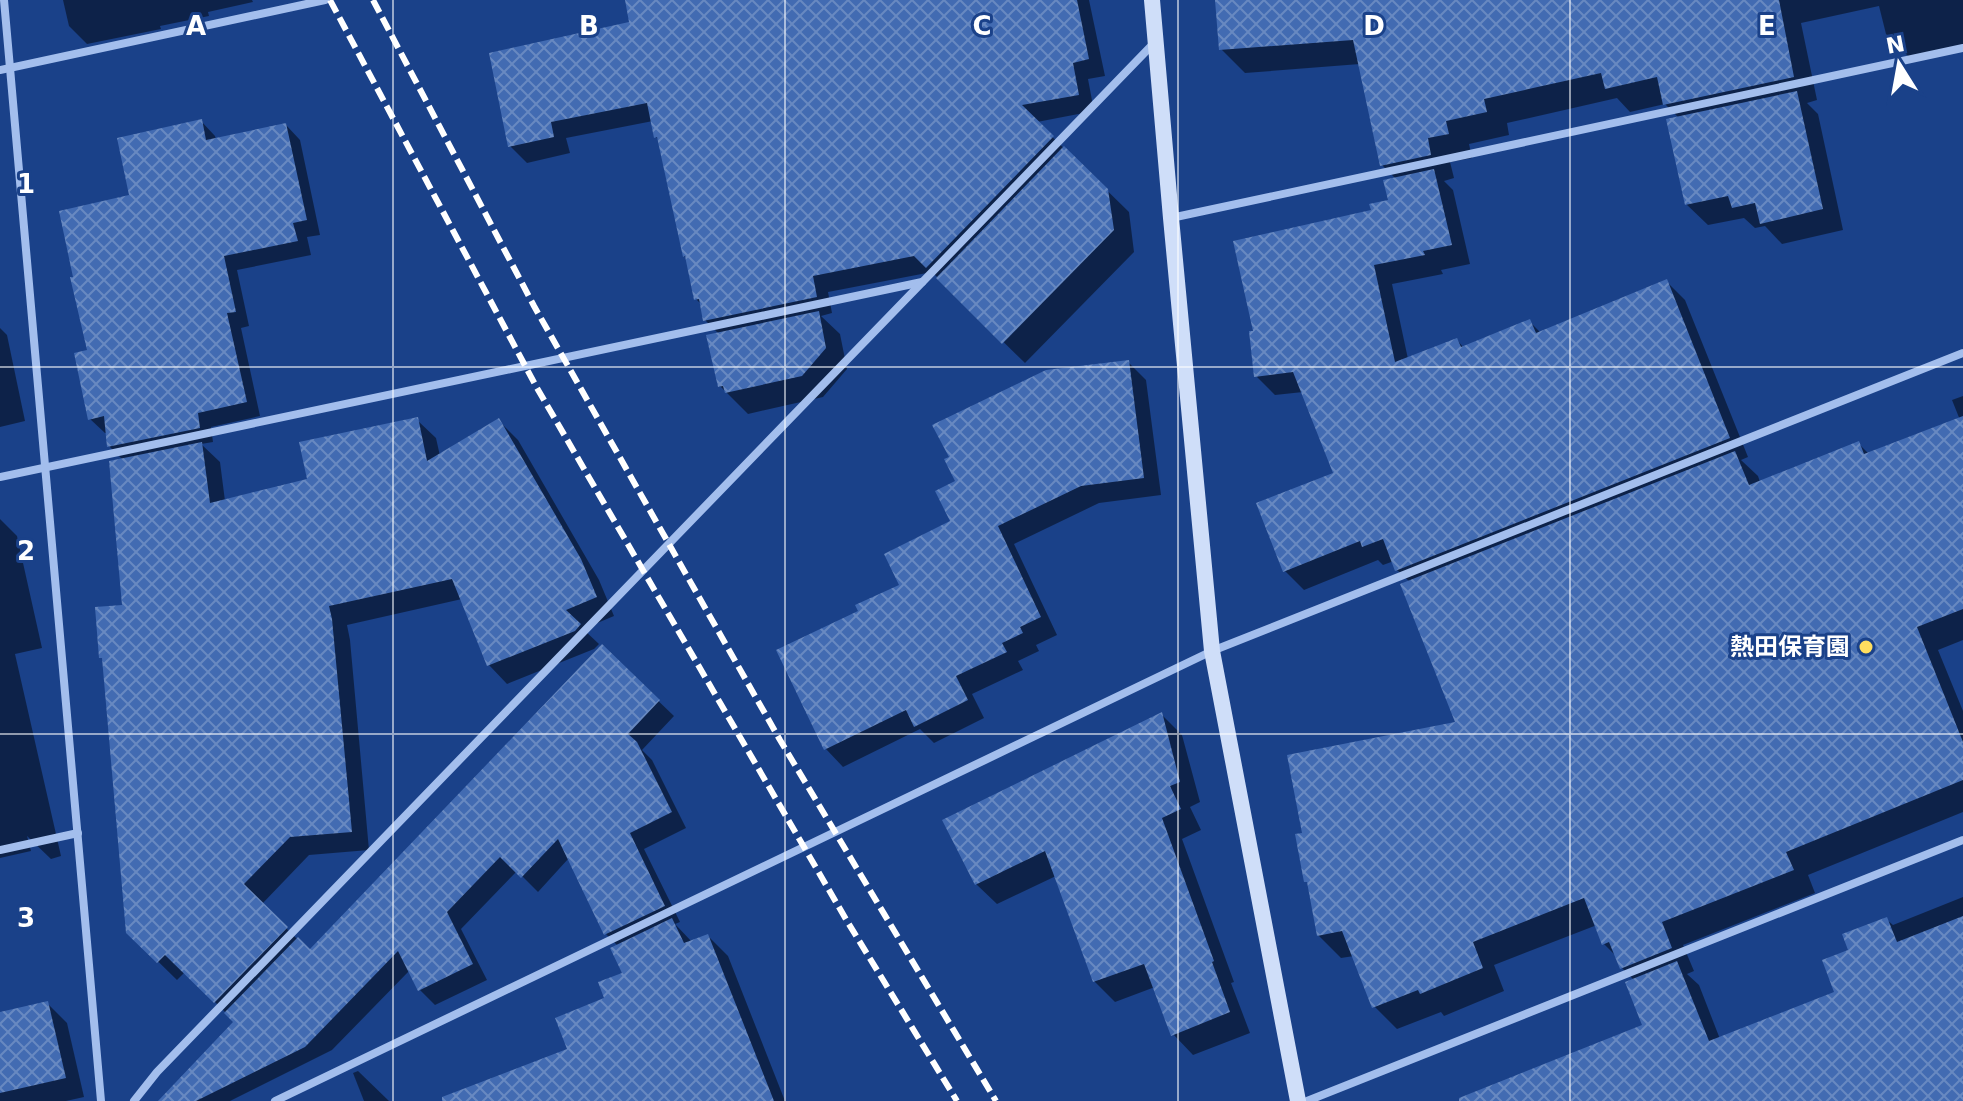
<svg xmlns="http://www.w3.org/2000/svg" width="1963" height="1101" font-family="'DejaVu Sans','Noto Sans JP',sans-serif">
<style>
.shadow{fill:#0007}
.building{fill:url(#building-cross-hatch)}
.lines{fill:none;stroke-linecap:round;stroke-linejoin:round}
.street{stroke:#a3beed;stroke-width:8}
.secondary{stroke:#cfdef9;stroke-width:16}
.rail{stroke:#fff;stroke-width:6;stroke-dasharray:14 6;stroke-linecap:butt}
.grid{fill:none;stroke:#fff;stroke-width:2;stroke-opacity:0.55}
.poi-dot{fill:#ffde5f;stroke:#1a4189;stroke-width:3}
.labels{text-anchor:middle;stroke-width:6;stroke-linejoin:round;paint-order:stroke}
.poi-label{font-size:24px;font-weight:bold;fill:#fff;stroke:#1a4189;text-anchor:end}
.grid-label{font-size:26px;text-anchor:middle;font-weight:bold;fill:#fff;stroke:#1a4189;stroke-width:6;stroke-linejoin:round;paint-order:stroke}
</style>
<defs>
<pattern id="building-cross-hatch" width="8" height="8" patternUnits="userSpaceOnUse" patternTransform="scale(2)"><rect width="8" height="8" fill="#426bb2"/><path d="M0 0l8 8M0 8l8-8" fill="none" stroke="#6889c1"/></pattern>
</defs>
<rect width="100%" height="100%" fill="#1a4189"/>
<g class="shadow">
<polygon points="63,0 252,0 253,2 208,12 209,16 160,26 161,29 87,44 69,26"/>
<polygon points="627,0 1089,0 1105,76 1088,79 1094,111 1037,122 1129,212 1134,252 1025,363 932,272 828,292 832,313 821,316 840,334 847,369 823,397 748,414 720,386 719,334 705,320 702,305 696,299 687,259 684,256 660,141 656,137 653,121 566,138 570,153 527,163 510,146 631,23"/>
<polygon points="1217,0 1963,0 1963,47 1910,58 1886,34 1879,6 1801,23 1817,100 1807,103 1818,114 1843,230 1782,244 1765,226 1755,228 1744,218 1708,225 1686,204 1679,118 1665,104 1630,112 1617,98 1507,123 1509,135 1469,144 1472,158 1450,162 1454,178 1444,181 1453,190 1470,264 1441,270 1443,274 1392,284 1408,359 1457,340 1464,348 1530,322 1541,333 1666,281 1685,300 1748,457 1741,460 1758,476 1760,482 1859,444 1869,454 1960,420 1952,400 1963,396 1963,640 1938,650 1963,711 1963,812 1808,875 1815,893 1683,945 1694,971 1687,974 1699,985 1720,1039 1836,993 1851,951 1886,919 1893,925 1963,897 1963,1101 1487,1101 1645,1026 1634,980 1622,968 1617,957 1604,944 1597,925 1494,965 1504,991 1444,1016 1441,1012 1397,1029 1374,1006 1354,956 1341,958 1318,935 1458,723 1410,582 1397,570 1394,561 1383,565 1378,560 1304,590 1285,571 1336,474 1303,392 1275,395 1256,376 1373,212 1390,202 1396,179 1382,165 1360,64 1245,73 1221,49"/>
<polygon points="201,121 215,136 216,140 286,125 300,140 320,235 307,237 311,255 237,270 249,326 241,328 260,416 211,427 213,442 201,444 220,462 225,501 310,481 417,420 436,438 440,456 499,421 518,440 599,580 614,616 583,629 599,644 594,649 507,684 489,665 462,599 347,625 350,640 369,850 309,855 262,904 310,952 602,647 674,716 642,750 652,760 686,828 644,849 680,922 675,924 692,942 708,936 728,956 785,1101 474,1101 569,1050 625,974 618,946 606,934 569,858 538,892 517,871 461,929 487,980 435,1005 420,990 410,970 332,1050 230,1101 160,1101 236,1023 185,972 177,980 128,932 104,660 101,657 124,607 123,460 109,446 108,433 105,433 90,419 89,352 132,197"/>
<polygon points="0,328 7,335 25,421 0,427"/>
<polygon points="1128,362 1146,380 1161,495 1099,503 1014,544 1057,635 1036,645 1039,651 1018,661 1023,670 972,694 984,718 934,743 920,729 843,767 826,749 860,611 902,586 953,522 958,482"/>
<polygon points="0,519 17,536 42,648 15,654 61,856 51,859 27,836 31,851 0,858"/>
<polygon points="1161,714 1182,735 1200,802 1190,807 1201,830 1182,839 1234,982 1231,983 1250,1033 1193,1055 1173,1034 1155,987 1115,1002 1094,981 1056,876 997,904 976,884"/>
<polygon points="48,1004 67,1023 84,1097 66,1101 0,1101 0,1014"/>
<polygon points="358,1071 389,1101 364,1101 353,1073"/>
</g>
<g class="building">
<polygon points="625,0 1077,0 1089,59 1073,63 1079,95 1022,105 1054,136 926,268 914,256 813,276 817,297 703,321 699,299 694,300 685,256 683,257 657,137 654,138 647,103 551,122 554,137 508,147 489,53 629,22"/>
<polygon points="1215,0 1779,0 1794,77 1663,105 1657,77 1605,89 1601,73 1484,99 1487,112 1446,121 1449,134 1428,138 1431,155 1380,166 1353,40 1219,50"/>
<polygon points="1797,91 1823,209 1760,224 1755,203 1732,208 1728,196 1685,205 1666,119"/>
<polygon points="202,119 206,140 286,123 307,220 293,223 298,241 224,256 236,312 227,313 247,402 198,413 200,428 107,447 104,416 88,420 74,353 87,350 70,277 73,277 59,211 129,195 117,138"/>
<polygon points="1064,146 1108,189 1114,230 1002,344 936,278"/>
<polygon points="1434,169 1452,245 1423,251 1425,255 1374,265 1395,362 1457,338 1461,347 1530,319 1536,333 1667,279 1730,438 1395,571 1383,539 1362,547 1360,541 1283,572 1256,503 1333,473 1293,372 1254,377 1249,331 1253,331 1233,241 1371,210 1369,204 1388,200 1383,180"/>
<polygon points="819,311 826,348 802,376 725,393 723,386 718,387 706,335"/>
<polygon points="1129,360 1144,478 1081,486 998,526 1041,617 1020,627 1023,633 1002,643 1007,652 956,676 968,700 914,727 906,710 824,750 776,650 858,611 855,605 899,585 884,554 950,521 935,491 955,481 944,459 949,457 932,425 1046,370"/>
<polygon points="1963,416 1963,609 1917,627 1963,742 1963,780 1786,852 1794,870 1662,922 1672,948 1620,969 1609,942 1602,945 1584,898 1473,942 1483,968 1420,994 1418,990 1372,1008 1342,931 1317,936 1307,882 1304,882 1295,834 1302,833 1287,755 1455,722 1400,584 1735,451 1749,485 1859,441 1864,454"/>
<polygon points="418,417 427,461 499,418 581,559 597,597 566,610 581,624 575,631 487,666 452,579 329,606 332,619 352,832 290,837 244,884 288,927 214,1003 165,955 157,963 126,933 102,658 99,658 95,607 122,605 109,461 202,442 210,503 307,479 299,442"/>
<polygon points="602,644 660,700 628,734 637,742 672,812 630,833 665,906 604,935 558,839 521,878 500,857 447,912 473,964 418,991 398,951 305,1047 196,1101 158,1101 233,1022 224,1013 298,937 310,949"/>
<polygon points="1162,712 1180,782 1170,786 1181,809 1162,818 1214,961 1212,962 1230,1012 1171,1036 1144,964 1093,982 1045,851 975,885 942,820"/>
<polygon points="1963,916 1963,1101 1459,1101 1459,1098 1642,1025 1625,982 1677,961 1709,1041 1834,992 1822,960 1848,950 1842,934 1887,917 1897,942"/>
<polygon points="672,918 684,943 708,934 774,1101 442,1101 442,1097 567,1049 555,1018 604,998 598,982 622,973 610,948"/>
<polygon points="48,1001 66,1078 0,1093 0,1012"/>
</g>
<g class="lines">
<g class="street">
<polyline points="4,0 101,1101"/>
<polyline points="0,70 325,0"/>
<polyline points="1171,218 1963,48"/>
<polyline points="0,477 922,282"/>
<polyline points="0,850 78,833"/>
<polyline points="134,1101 157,1072 1155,42"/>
<polyline points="275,1101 1212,651 1963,353"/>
<polyline points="1307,1101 1963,840"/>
</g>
<polyline class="secondary" points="1152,0 1171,218 1212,651 1298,1101"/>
<g class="rail">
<polyline points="330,0 537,388 847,921 957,1101"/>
<polyline points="373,0 534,306 780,740 996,1101"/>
</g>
</g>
<path class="grid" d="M393 0V1101M785 0V1101M1178 0V1101M1570 0V1101M0 367H1963M0 734H1963"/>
<circle class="poi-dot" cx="1866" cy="647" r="8"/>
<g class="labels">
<g class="poi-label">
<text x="1850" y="655">熱田保育園</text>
</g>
</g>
<g class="grid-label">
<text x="196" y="35">A</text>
<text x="589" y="35">B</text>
<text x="982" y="35">C</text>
<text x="1374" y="35">D</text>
<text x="1767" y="35">E</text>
<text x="26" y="193">1</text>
<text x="26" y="560">2</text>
<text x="26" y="927">3</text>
</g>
<g transform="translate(1899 64) rotate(349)" stroke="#1a4189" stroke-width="6" paint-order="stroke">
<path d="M0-6L14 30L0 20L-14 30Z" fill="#ffffff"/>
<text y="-12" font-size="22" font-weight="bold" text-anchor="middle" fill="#ffffff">N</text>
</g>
</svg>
